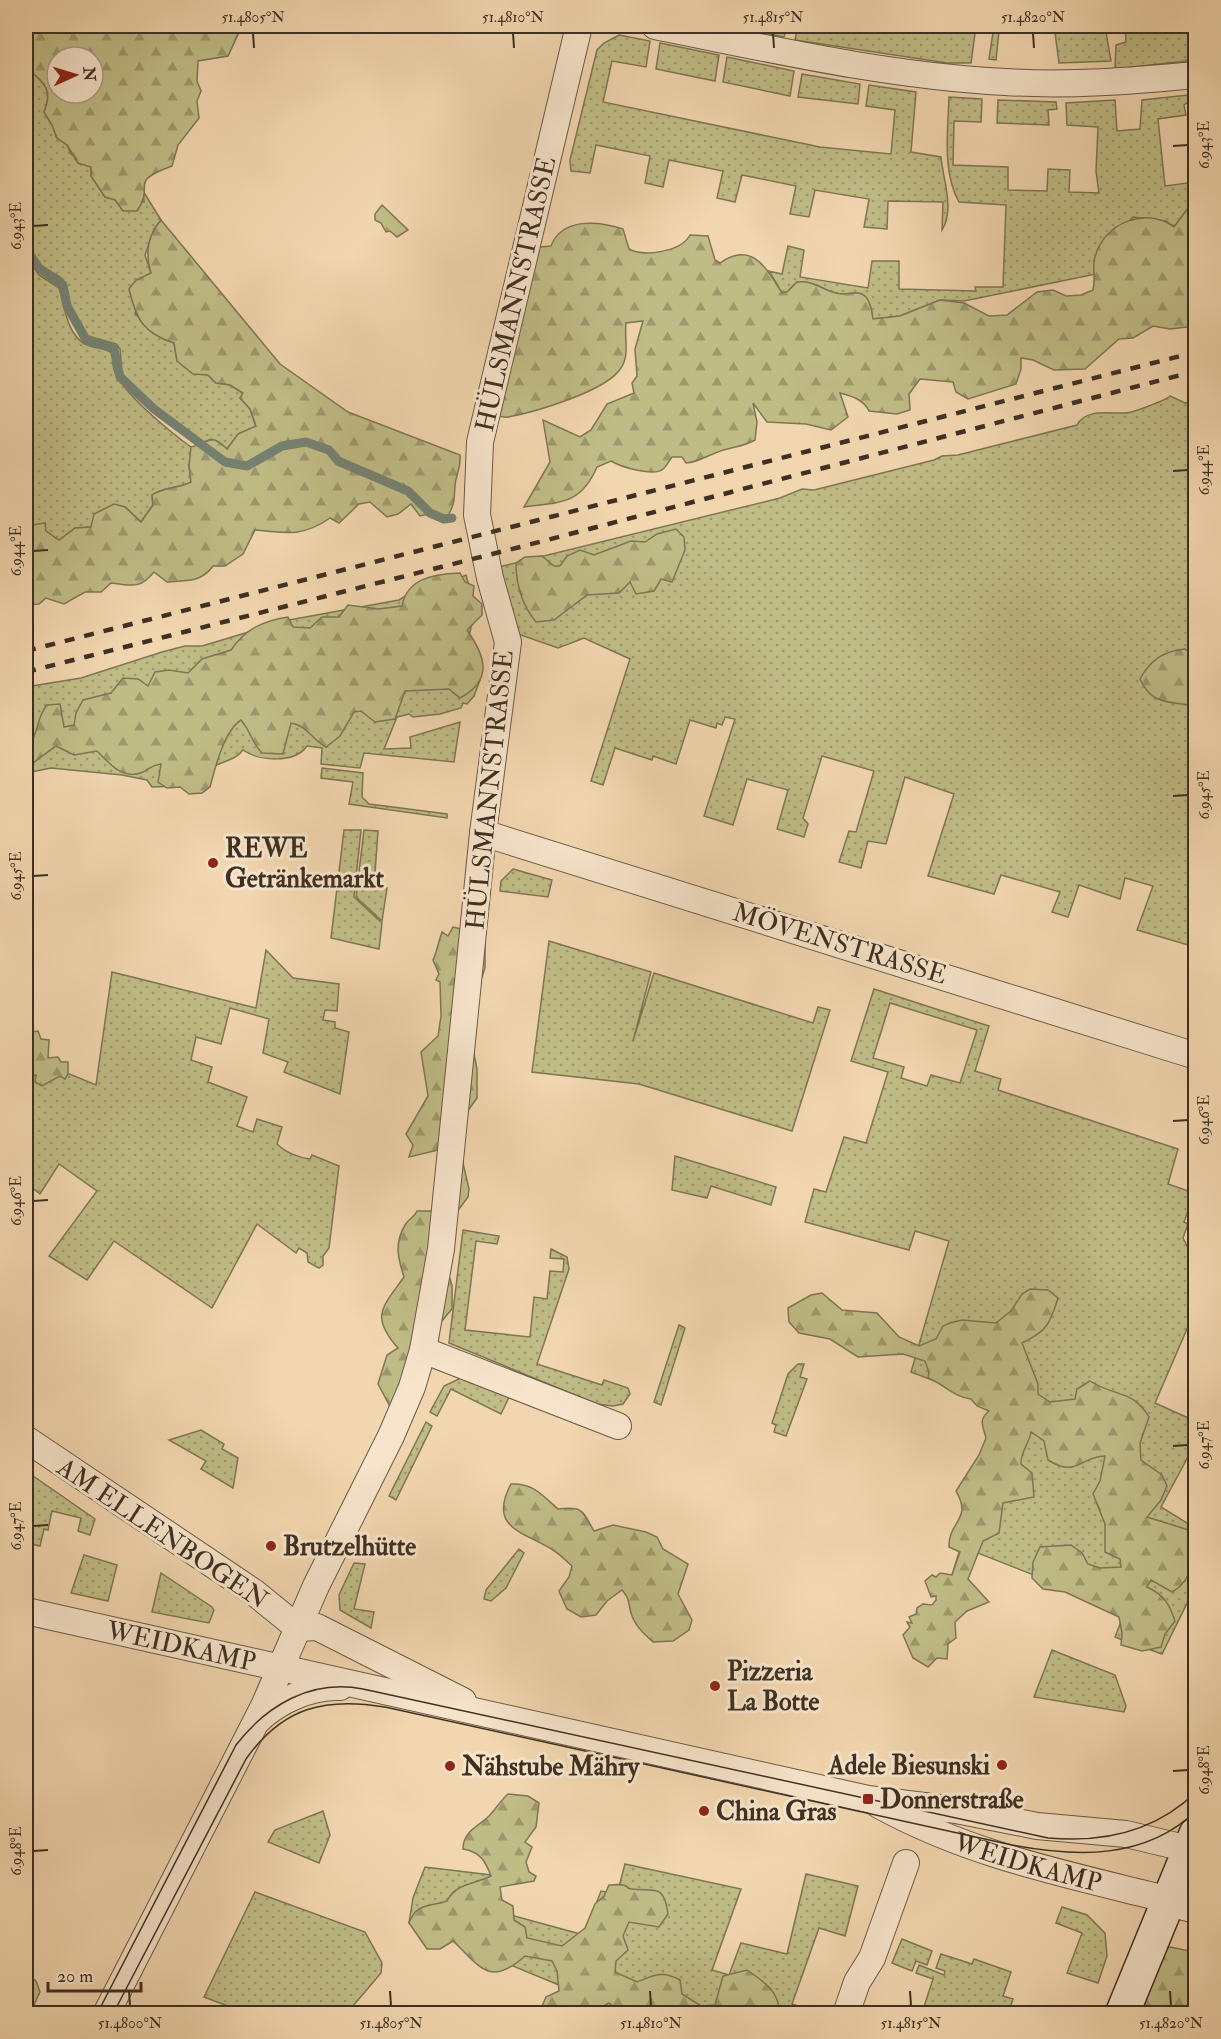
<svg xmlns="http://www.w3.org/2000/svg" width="1221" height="2039" font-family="'IM FELL Double Pica',serif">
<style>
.green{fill:url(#green-dots);stroke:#7e7654;stroke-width:1.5;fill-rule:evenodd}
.forest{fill:url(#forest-firs);stroke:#7e7654;stroke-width:1.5;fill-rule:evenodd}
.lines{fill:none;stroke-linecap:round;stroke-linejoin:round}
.stream{stroke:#758273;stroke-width:9}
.minor-casing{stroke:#6a5a46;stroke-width:28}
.tertiary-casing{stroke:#6a5a46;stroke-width:34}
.secondary-casing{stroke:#3d3023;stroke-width:36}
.minor{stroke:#f7e4cb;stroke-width:26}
.tertiary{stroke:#f7e4cb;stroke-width:32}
.secondary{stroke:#f7e4cb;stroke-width:33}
.tram{stroke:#3d3023;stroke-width:1.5}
.rail{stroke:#3d3023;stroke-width:4.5;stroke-dasharray:10 10;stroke-linecap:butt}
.ticks{fill:none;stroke:#3d3023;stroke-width:2}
.poi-dot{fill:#8f2418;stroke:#f7e4cb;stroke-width:2}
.labels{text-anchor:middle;stroke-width:6;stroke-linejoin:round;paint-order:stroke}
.street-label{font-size:26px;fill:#3d3023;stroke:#f7e4cb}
.poi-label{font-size:26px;font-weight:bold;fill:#3d3023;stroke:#f7e4cb;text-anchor:start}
.neatline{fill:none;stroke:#3d3023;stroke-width:2}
.ticks-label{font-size:15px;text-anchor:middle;fill:#3d3023}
</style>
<defs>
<pattern id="green-dots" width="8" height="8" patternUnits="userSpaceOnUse" patternTransform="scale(1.5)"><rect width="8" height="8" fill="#c0bc86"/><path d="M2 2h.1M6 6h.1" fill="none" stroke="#9d996d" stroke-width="1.8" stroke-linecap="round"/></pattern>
<pattern id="forest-firs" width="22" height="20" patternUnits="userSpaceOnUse" patternTransform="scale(1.5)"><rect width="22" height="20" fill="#c0bc86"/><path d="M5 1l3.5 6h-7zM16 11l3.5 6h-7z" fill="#9d996d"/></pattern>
</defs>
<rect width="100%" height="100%" fill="#f2d6af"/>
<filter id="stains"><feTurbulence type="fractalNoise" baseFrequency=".00333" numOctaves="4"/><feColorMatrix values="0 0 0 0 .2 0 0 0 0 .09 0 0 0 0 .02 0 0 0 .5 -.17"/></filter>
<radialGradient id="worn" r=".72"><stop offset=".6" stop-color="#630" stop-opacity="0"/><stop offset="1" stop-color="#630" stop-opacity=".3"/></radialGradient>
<g class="green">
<polygon points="729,26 787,26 784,37"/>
<polygon points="798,26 976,26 971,63 947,63 795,40"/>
<polygon points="994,26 1105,26 1111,61 1059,63 1055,33 999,31 996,60 989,59"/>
<polygon points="1125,26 1195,26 1195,60 1115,69 1116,45 1126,42"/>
<path d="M619 35 650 41 646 67 612 61 603 102 820 147 891 154 895 110 866 106 869 85 916 92 911 152 941 157C943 180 955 209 942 230L943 202 888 201 887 229 864 227 869 199 815 190 809 217 790 214 796 186 742 175 735 202 717 198 723 171 669 160 663 187 645 183 650 156 596 145 590 173 571 171 570 160 597 50 604 43Z"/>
<polygon points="660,43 719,55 715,81 656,69"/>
<polygon points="727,57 794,71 790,96 723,82"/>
<path d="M26 67C43 82 54 88 44 112L52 125 57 138 67 145 71 154 91 167V176L105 197 144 202 143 191 161 220 154 229 145 255 151 273 135 313C147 328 155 337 174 343L177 361 208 375 216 383 230 385 244 394 240 398 250 409 256 427 238 434 227 449 211 439 204 442 162 412 122 374 120 349 116 344 88 336 70 304 66 285 60 277 41 266 26 245Z"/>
<polygon points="802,74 860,84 858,104 798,97"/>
<path d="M1188 95V102L1184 105 1186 115 1158 119 1165 186 1195 182V199L1174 227 1166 221 1133 217 1094 261 1096 274 964 301 940 300 900 316 872 319C872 311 871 303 865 297 859 290 850 294 842 294 824 293 820 281 797 282L787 292 782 293 769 271 782 274 788 246 804 250 800 277 868 288 872 261H899V289L976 291 975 287H1003L1006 205 959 202C942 172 948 130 949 97L982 99 981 122 954 121 953 165 1008 167V190L1047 191 1048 169 1070 170 1069 192 1099 193 1096 171 1098 127 1067 125 1066 103 1115 100 1117 131 1140 129 1142 100Z"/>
<polygon points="998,100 1056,102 1057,109 1048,110 1049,125 997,123"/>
<path d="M26 256 39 275 59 288C65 306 66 333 85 344 94 349 105 347 113 354 113 360 112 367 115 372 125 395 170 432 191 447L189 466 191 482C178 489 165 486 152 495L153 505 141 522 125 507 92 527 75 528 59 541 45 531V523L32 526 28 523 26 529Z"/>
<path d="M1170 396 1185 403 1195 400V947L1137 930 1153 886 1125 878 1120 899 1079 885 1068 917 1052 912 1060 892 1001 875 994 894 928 876 954 794 905 777 886 844 868 841 861 868 839 862 849 831 856 832 874 771 822 756 803 818 808 824 804 837 777 829 788 790 747 779 733 825 704 816 735 719 725 717 722 725 717 723 716 728 690 720 676 764 653 756 652 760 615 748 603 785 591 781 630 659 584 638 558 648 512 632 495 568 780 498 802 489 814 490 934 460 942 456 958 455 1077 425C1086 408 1110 414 1126 413 1132 413 1166 400 1170 396Z"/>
<path d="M466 575 475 609 469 637 480 680 474 696 467 704 463 703 461 708 440 714 413 717 409 714 397 717 384 749 411 748 410 737 460 722 454 762 364 753 360 768 321 764 322 748 307 746C295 764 258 761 243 750 230 767 209 757 202 785L152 787 147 780 122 775 51 768 26 773V687L81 678 162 652 185 646H202L289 620 399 600 415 590 451 582Z"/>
<polygon points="322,768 363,773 362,797 369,804 447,814 447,818 349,804 353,782 321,778"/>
<polygon points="344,830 361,830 354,897 382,923 379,949 331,938"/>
<polygon points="364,830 378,831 374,887 387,888 382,921 356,897"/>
<polygon points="513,869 552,880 548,897 500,891 501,881"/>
<polygon points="549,941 651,972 633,1041 654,973 813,1023 818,1007 830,1010 792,1131 639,1084 532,1072"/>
<path d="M266 950 293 978 339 984 337 1011 325 1010 323 1020 335 1022V1028L349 1032 340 1094 284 1072 288 1062 263 1053 269 1019 230 1008 221 1044 196 1037 191 1060 212 1067 208 1082 247 1097 237 1126 253 1132 257 1119 282 1127 277 1144C285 1152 299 1158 310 1159L312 1155 339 1166 329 1248 323 1256V1265L319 1268 308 1262 307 1253 299 1248 296 1253 257 1224 212 1308 114 1241 87 1280 49 1256 97 1191 59 1164 40 1194 26 1183V1056L96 1085 112 972 256 1008Z"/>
<path d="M874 989 989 1026 975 1071 1001 1079 998 1090 1178 1149 1168 1184 1194 1193 1184 1222 1188 1224 1183 1238 1195 1261V1324L1190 1322 1155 1403 1195 1421V1458L1189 1455 1161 1507 1195 1528 1196 1585 1162 1654 1115 1637 1125 1611 978 1553 952 1575 1004 1407 911 1372 949 1241 915 1231 909 1250 805 1222 814 1189 826 1192 844 1137 866 1143 888 1072 851 1061ZM890 1003 977 1030 960 1083 931 1075 927 1086 901 1078 904 1067 873 1058Z"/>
<polygon points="675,1156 776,1187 771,1205 711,1186 707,1198 672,1190"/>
<polygon points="463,1230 499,1236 497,1244 476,1241 465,1330 530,1337 534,1297 547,1299 550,1271 563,1272 564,1259 550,1258 551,1249 567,1257 569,1269 537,1364 602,1385 604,1380 628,1388 630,1394 623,1404 613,1406 597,1404 449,1343"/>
<polygon points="679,1325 685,1328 661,1405 654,1402"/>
<polygon points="798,1364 804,1364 800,1377 807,1379 786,1436 774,1432 776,1425 772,1423 788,1374"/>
<polygon points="463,1377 511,1393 501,1414 451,1389 437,1416 430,1412 444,1386"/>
<polygon points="426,1422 432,1426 396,1500 389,1496"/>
<polygon points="201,1430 224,1444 222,1449 238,1458 233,1488 201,1469 206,1461 169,1440"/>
<polygon points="26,1471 95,1519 90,1535 78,1531 81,1518 52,1511 48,1530 44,1529 40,1546 27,1543 26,1546"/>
<polygon points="519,1549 524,1553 506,1588 491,1601 484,1599 486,1590"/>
<polygon points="84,1555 117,1565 108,1601 71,1593"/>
<polygon points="354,1563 365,1564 354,1609 374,1612 371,1628 340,1610 339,1595"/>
<polygon points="161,1573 212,1607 214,1610 209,1623 152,1612"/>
<polygon points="1052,1650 1115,1675 1126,1706 1124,1712 1034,1697"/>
<polygon points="323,1811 330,1835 319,1863 268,1842 275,1830"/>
<polygon points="625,1864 741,1889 712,1970 729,1975 741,1943 787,1954 806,1874 858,1886 845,1936 819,1928 792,2004 820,2013 562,2013 571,1990 409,1923 413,1898 425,1867 491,1875 485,1908 584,1935 601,1891 617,1894"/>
<polygon points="255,1892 365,1932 382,1963 381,1973 347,2013 302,2013 289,2008 282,2013 246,2013 204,1997"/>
<polygon points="1062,1907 1087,1915 1105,1933 1107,1956 1098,1983 1067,1973 1082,1933 1056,1923"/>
<polygon points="902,1939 932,1951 927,1965 916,1961 912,1971 892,1963"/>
<polygon points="941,1954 972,1964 974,1959 1011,1972 1003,1996 1013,1999 1008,2013 922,2013 933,1979 916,1973 919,1965 944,1975 945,1971 936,1968"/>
<polygon points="26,1973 36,1981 40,1992 30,2013 26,2013"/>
</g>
<g class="forest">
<path d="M26 26H242L228 56 198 61 197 81 201 91 197 101 199 118 178 145 172 166C126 183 156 184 137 211H123L115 200 105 197 91 176V167L78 163 67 145 57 138 52 125 44 112C54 88 43 82 26 67ZM57 57H93V93H57Z"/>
<path d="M1195 199V326L1170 329 1153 326 1133 338 1119 339 1085 369 1054 370 1033 360 1021 358V369L1016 384 968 399 956 392 953 382 920 379 909 394 910 410 897 414 869 411C864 400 852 396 840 393L848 417 831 430 806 424 767 422 753 403 757 422 755 440C743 447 731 447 718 452 706 456 699 462 686 463L682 457H672C669 461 666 467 663 469 654 477 621 467 611 461L597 467C581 504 562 502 524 507L550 462 543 420 580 437 591 430 607 404 634 393 632 383 637 376 635 349 643 321 626 323C624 338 630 355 621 368 607 391 535 412 508 417 503 418 496 415 490 414L530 248 551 246C562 217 599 221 623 229L629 249C644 257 681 252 690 235L708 236 715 260 720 263C752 240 767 269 782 293L787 292 797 282C817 280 824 293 842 294 850 294 859 290 866 297 871 303 872 312 873 319L900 316 940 300 964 303 989 316 1007 315 1037 292 1053 290 1066 296 1081 295 1093 290C1096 278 1092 266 1095 257 1104 223 1145 206 1174 227Z"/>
<polygon points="382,205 408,230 397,237 390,231 386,232 381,223 375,220 375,214"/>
<path d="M161 220 280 364 348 412 460 455C461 470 456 474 455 485 454 499 455 506 446 518L439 520 433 513 420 516 411 504 398 514 387 517 370 502 359 504 339 523 330 518C303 537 286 533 255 530L243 554 225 566H213C201 583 186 580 167 582L154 572C139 590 132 585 111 583L101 592H85L64 604 46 598 39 604 26 605V529L28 523 32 525 45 523 46 531 59 540 75 528 91 527 94 514 114 504 125 507 141 522 153 505 152 495C165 486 178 489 191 482L189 466 191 447C210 443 211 432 227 449L238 434 256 426 250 409 240 398 243 393 230 385 216 383 208 375 193 374 177 361 174 343C143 333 136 319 129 289L136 280 151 273C145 254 147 236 161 220Z"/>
<path d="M676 529 684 537 685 550 672 582 661 579 654 591 636 594 630 582 619 593 587 595 554 620 536 622C522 605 516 585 516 563L525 557 542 556 554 566H560L567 556 580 550 594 555 631 541 645 542 657 534Z"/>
<path d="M460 573 465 582 474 586 473 596 482 604V615L467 630C486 657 493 680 460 698L449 689 405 691 395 719 375 722 361 711 354 712 340 736 326 747C311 739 308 726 291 723L283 754 262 753C252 743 250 730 241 720 224 731 215 768 210 787L202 793 189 794 180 787 167 788 158 782 161 764C152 765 150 768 143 772 123 781 110 764 97 751L74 755 56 746 33 763H26C25 749 32 744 36 731 40 720 39 715 47 705L60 704 64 727 74 725 76 713 83 700 111 693 123 678 138 679 148 686 155 672 169 670 188 673 202 659 231 650C245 629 263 621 288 617L293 627 310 628 322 617H339L348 605 379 609 402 606C407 578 434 574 460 573Z"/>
<path d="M1185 649 1195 656V706C1170 701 1152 706 1140 679 1150 660 1164 651 1185 649Z"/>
<path d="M453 927 485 935V968L477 992 472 1044 477 1069V1098L467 1112 462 1159 469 1189 468 1197 456 1213 449 1276 452 1285V1309L435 1329 439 1355 426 1376 393 1412 378 1384 387 1355 398 1348C370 1316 382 1308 404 1277 398 1258 394 1244 405 1225 409 1218 414 1218 417 1211H434L438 1150 409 1157 413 1145 406 1134 428 1096 421 1052 438 1036 441 1016 440 982 436 980 439 974 433 960C436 955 439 940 442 932L448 936Z"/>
<polygon points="28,1027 32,1028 31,1032 38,1031 41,1039 49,1040 48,1058 58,1057 61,1062 68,1062 68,1074 65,1079 60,1076 42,1086 35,1082 36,1075 27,1077 26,1029"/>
<path d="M1030 1289 1048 1290 1058 1298C1050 1324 1047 1331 1022 1343L1038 1384V1394L1050 1402 1075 1399 1077 1389 1090 1381C1114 1397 1133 1389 1149 1417L1140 1443 1141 1460 1162 1475 1167 1486 1161 1500 1147 1517 1192 1531C1200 1550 1191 1582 1172 1592L1151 1580 1147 1587C1164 1595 1169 1603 1175 1621L1165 1634 1161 1647 1142 1651 1121 1645 1122 1633 1119 1617 1065 1592 1043 1589 1032 1578 1033 1562 1040 1547 1071 1545 1082 1553 1088 1564 1100 1568 1121 1567 1120 1559 1105 1552V1524L1093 1494 1100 1481 1105 1456C1079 1457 1077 1478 1048 1460L1044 1441 1031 1432C1029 1444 1020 1453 1021 1464L1032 1473 1034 1497 1003 1503 999 1533 983 1541 968 1579 989 1602 967 1611 955 1622 956 1638 948 1644 947 1659 937 1658 928 1667 913 1658 903 1635 910 1627 907 1622 912 1623 909 1617 916 1614 917 1608 923 1604 932 1605 936 1600V1596L931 1597 925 1581 932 1575 936 1577 940 1573 952 1575 960 1552 949 1547C948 1521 973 1520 956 1491L979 1455 986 1438C983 1426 978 1420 989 1411L977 1406 971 1399C951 1396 946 1385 928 1378L929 1372 925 1361 903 1354 858 1357 830 1339 799 1333 789 1322 788 1308 811 1295 822 1293 842 1310 877 1313 899 1337 919 1346 936 1339 943 1326 950 1323 962 1320 996 1323 1011 1311 1022 1294Z"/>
<path d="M511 1484C533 1483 542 1495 558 1509 583 1506 582 1510 594 1531L613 1525 646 1532 657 1537 663 1549 688 1564 678 1594 692 1620 689 1630 673 1641 653 1642C644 1634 635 1626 631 1613 628 1603 630 1599 622 1590L607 1601 596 1615 581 1617 567 1609 559 1591 569 1577 572 1566C566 1561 560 1554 553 1550 525 1532 487 1529 511 1484Z"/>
<path d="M508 1794 528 1796 539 1803 536 1827 525 1842 532 1847 526 1862 529 1872 536 1876 534 1881 500 1887 502 1900 513 1906 514 1920 525 1927 527 1938 562 1946 585 1928 595 1904 604 1896 609 1885C613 1885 620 1884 623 1885 631 1887 624 1888 632 1889 653 1892 664 1882 668 1914L659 1927 629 1922 623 1936 628 1950 616 1961 615 1972 637 1982C654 1975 663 1970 680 1980L682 1994 701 2006 715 2005 723 1976 747 1970C763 1981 779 1991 779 2011L785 2013H621L609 2003 600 2008 599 2013H539L546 1997 559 1991 557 1971 552 1961 525 1956C489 1988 480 1966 453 1941L440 1949H427L409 1923C417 1902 430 1907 447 1901 456 1883 475 1884 491 1876 485 1860 480 1852 463 1849 463 1831 478 1827 489 1816 496 1809 501 1800 508 1794Z"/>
<polygon points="1170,1947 1195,1952 1195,2013 1132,2014 1160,1951"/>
</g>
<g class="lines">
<path class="stream" d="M26 249 39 268 63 285 67 306 85 338C92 345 105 343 114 349L120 377 154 409 225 462 247 466 282 446 306 442 329 450 338 461 408 491 430 513 444 519 452 518"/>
<defs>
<g id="minor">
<path d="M655 26C770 49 887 76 1005 82 1069 86 1132 81 1196 75"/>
<polyline points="483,833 1196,1056"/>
<polyline points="423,1350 618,1426"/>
<polyline points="26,1439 255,1593 298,1628"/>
<path id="s1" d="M26 1611 868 1799 956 1810 1037 1826 1126 1834 1189 1849"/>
<polyline points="298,1628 317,1627 463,1701"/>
<path d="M257 1721C278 1701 310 1686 340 1687"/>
<path id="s2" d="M879 1805C972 1856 1067 1874 1169 1900"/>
<polyline points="106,2014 264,1706 316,1586 391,1436 412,1387 423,1350 441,1249 483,833 508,642 490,578 477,515 480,442 579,26"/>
<polyline points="846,2014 857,1982 872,1958 906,1863"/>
</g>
<polyline id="tertiary" points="1169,1900 1196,1907"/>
<polyline id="secondary" points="1122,2014 1196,1834"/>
</defs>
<use href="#minor" class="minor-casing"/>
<use href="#tertiary" class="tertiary-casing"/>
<use href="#secondary" class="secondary-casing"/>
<use href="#minor" class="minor"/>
<use href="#tertiary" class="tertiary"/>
<use href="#secondary" class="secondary"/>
<g class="tram">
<path d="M97 2014 236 1745C267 1705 311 1679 363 1689L1048 1838C1104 1843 1155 1832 1196 1792"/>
<path d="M113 2014 246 1759C283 1707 325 1697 385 1707L1012 1845C1076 1857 1145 1860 1196 1811"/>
</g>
<g class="rail">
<polyline points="26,651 1196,352"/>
<polyline points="26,672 520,547 1196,371"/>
</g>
</g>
<path class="ticks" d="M253 33 254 48M513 33 514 48M773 33 774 48M1033 33 1034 48M1173 146 1188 145M33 226 48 225M1173 471 1188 470M33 551 48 550M1173 796 1188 795M33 876 48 875M1173 1121 1188 1120M33 1201 48 1200M1173 1446 1188 1445M33 1526 48 1525M1173 1771 1188 1770M33 1851 48 1850M129 1991 130 2006M390 1991 391 2006M650 1991 651 2006M910 1991 911 2006M1170 1991 1171 2006"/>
<g class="poi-dot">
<circle cx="213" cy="863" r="6"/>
<circle cx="271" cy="1546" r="6"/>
<circle cx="715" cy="1686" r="6"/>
<circle cx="1002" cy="1765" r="6"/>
<circle cx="450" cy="1766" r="6"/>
<rect x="862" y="1793" width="12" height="12" rx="3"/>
<circle cx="704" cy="1811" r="6"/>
</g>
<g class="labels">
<g class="street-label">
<text transform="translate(515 294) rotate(-77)" y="9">HÜLSMANNSTRASSE</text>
<text transform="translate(489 790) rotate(-84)" y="9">HÜLSMANNSTRASSE</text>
<text transform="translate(840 943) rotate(17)" y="9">MÖVENSTRASSE</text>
<text transform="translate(163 1533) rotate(34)" y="9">AM ELLENBOGEN</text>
<text dy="9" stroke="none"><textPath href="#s1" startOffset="159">WEIDKAMP</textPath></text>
<text dy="9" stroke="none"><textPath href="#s2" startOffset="160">WEIDKAMP</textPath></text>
</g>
<g class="poi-label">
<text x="225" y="857">REWE<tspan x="225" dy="30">Getränkemarkt</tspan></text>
<text x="283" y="1555">Brutzelhütte</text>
<text x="727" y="1680">Pizzeria<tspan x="727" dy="30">La Botte</tspan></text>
<text x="990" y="1774" text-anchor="end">Adele Biesunski</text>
<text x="462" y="1775">Nähstube Mähry</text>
<text x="880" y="1808">Donnerstraße</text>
<text x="716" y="1820">China Gras</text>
</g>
</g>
<rect width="1221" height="2039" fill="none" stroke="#f2d6af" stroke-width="66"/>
<g transform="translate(75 75) rotate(86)"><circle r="28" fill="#f7e4cb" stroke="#ad9c88" stroke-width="1.5"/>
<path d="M0-4.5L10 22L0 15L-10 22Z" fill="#8f2418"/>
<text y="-9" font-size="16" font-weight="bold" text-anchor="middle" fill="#3d3023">N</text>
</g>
<path d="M48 1982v9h93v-9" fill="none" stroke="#3d3023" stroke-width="3"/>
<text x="57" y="1982" font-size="18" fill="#3d3023" stroke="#f7e4cb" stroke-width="4.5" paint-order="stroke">20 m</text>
<rect x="33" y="33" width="1155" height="1973" class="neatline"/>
<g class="ticks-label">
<text x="253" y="22">51.4805°N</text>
<text x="513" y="22">51.4810°N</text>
<text x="773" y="22">51.4815°N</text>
<text x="1033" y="22">51.4820°N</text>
<text transform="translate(1204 145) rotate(-90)" y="5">6.943°E</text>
<text transform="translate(16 226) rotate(-90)" y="5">6.943°E</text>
<text transform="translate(1204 470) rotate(-90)" y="5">6.944°E</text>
<text transform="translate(16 551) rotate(-90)" y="5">6.944°E</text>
<text transform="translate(1204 795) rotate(-90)" y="5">6.945°E</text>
<text transform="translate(16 876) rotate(-90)" y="5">6.945°E</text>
<text transform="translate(1204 1120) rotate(-90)" y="5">6.946°E</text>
<text transform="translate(16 1201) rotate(-90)" y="5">6.946°E</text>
<text transform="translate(1204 1445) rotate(-90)" y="5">6.947°E</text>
<text transform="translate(16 1526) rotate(-90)" y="5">6.947°E</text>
<text transform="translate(1204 1770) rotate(-90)" y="5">6.948°E</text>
<text transform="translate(16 1851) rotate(-90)" y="5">6.948°E</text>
<text x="130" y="2028">51.4800°N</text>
<text x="391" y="2028">51.4805°N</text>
<text x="651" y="2028">51.4810°N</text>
<text x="911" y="2028">51.4815°N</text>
<text x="1171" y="2028">51.4820°N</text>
</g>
<rect width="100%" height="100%" filter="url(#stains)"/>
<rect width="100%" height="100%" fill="url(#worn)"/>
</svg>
